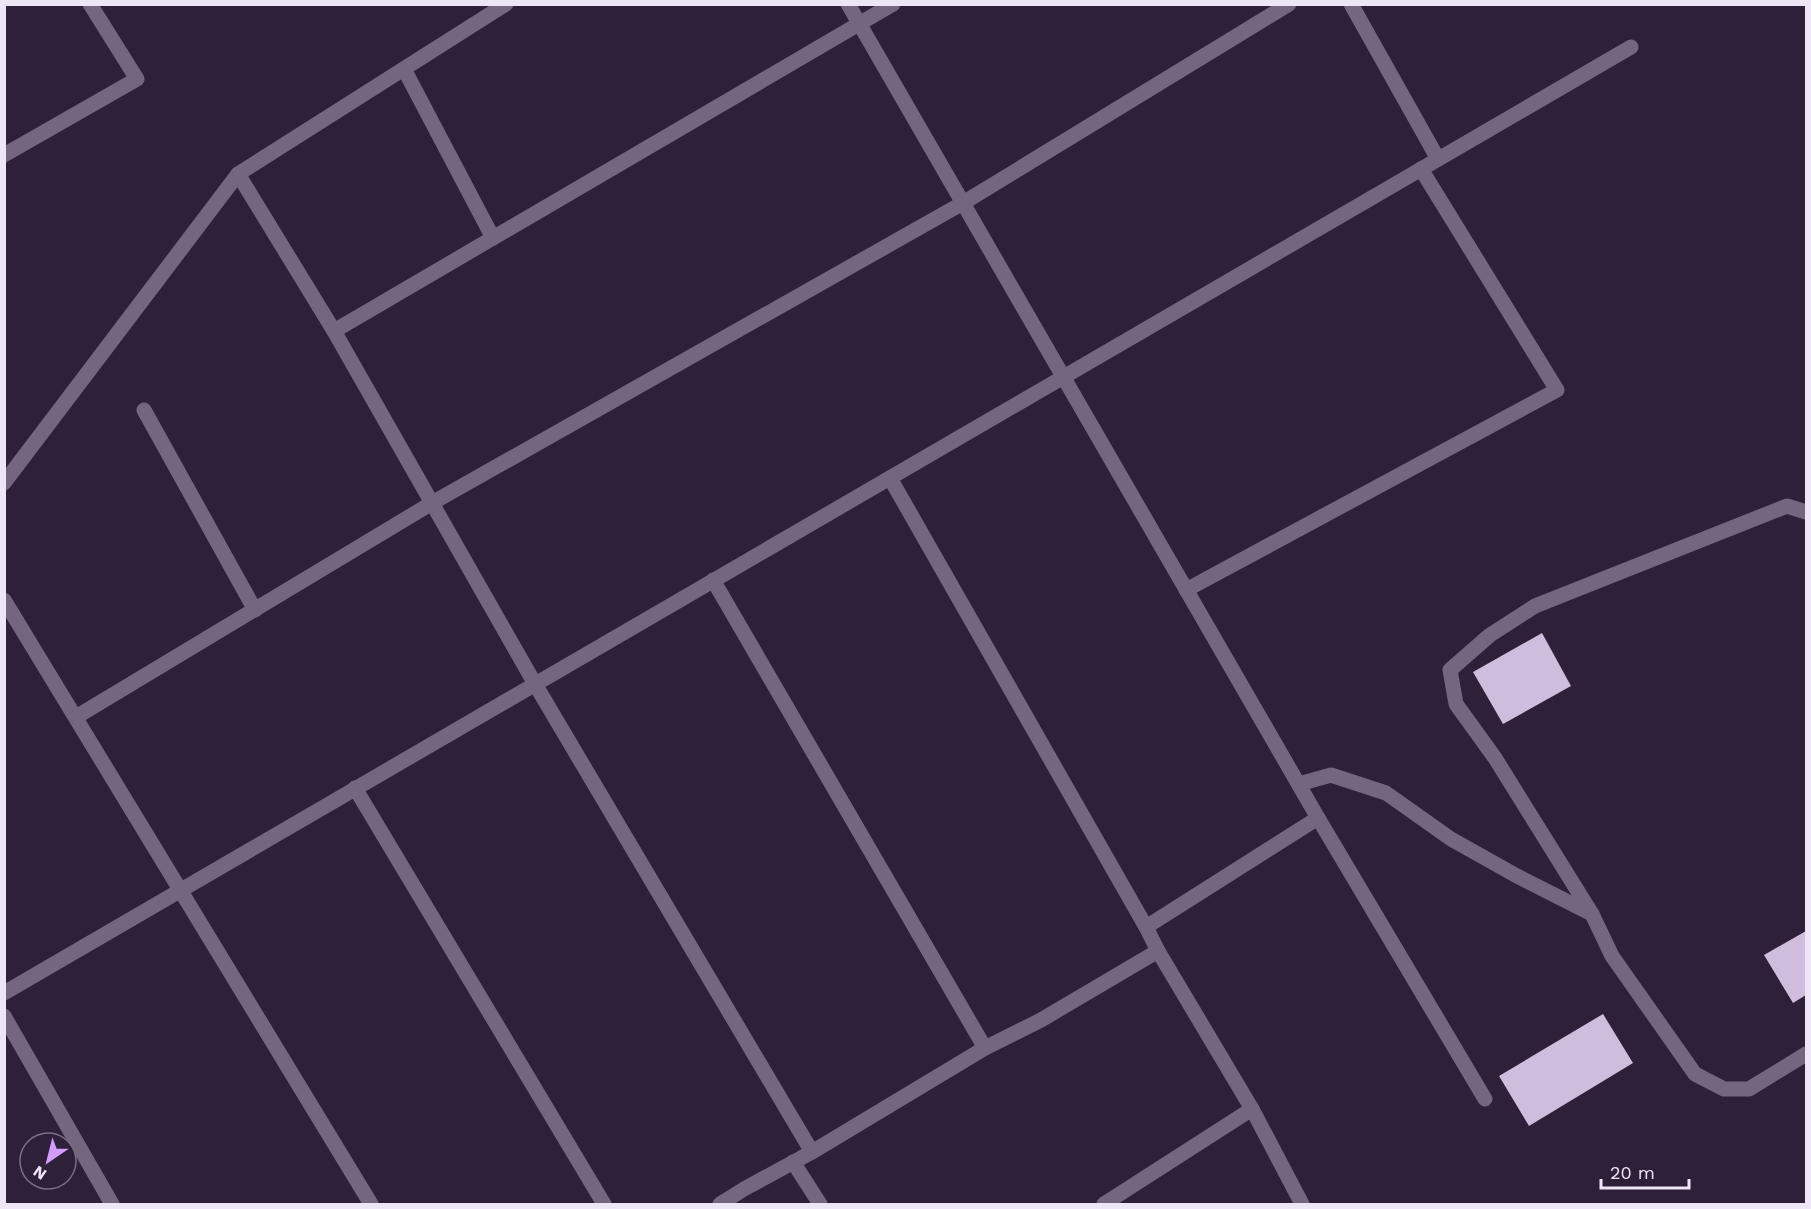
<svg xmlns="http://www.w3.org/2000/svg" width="1811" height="1209" font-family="'Work Sans',sans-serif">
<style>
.building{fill:#cebddc}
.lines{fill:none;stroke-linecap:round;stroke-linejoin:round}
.minor{stroke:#74667f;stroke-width:15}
</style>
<rect width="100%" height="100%" fill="#2e2038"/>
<g class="building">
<polygon points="1542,633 1571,686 1503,724 1473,672"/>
<polygon points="1806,931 1806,995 1793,1003 1764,955"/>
<polygon points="1603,1014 1633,1063 1529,1126 1499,1076"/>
</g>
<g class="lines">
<g class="minor">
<polyline points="848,4 1318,818 1485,1099"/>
<polyline points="1351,4 1438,159"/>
<polyline points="404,69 493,238"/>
<polyline points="4,155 137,79 90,4"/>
<polyline points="238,174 334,331 535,684 812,1152"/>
<polyline points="334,331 893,4"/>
<polyline points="144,410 255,610"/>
<polyline points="890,478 1146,927 1158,951"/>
<polyline points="4,483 238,174 506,4"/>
<polyline points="713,580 985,1048"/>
<polyline points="1186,590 1557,390 1421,169"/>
<polyline points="4,600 371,1204"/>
<polyline points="76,717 432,503 963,203 1289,4"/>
<polyline points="1299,784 1331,775 1386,793 1451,839 1517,876 1592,914 1612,956 1695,1074 1724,1089 1749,1089 1806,1054"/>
<polyline points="355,788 604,1204"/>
<polyline points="1592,914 1495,758 1456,704 1450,670 1490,635 1535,606 1787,506 1806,512"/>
<polyline points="1146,927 1318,818"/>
<polyline points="4,993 1631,47"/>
<polyline points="4,1016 112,1204"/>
<polyline points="793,1162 820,1204"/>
<polyline points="720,1204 744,1189 812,1152 985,1048 1041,1020 1158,951 1252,1109 1302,1204"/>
<polyline points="1104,1204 1252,1109"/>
</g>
</g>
<rect width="1811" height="1209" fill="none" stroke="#eee6f6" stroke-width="12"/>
<g transform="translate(48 1161) rotate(215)"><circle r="28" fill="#2e2038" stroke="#7b6f84" stroke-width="1.5"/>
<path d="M0-4.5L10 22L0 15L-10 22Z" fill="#d39cfc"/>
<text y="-9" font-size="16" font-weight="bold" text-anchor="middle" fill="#eee6f6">N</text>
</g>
<path d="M1601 1179v9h88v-9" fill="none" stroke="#eee6f6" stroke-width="3"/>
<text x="1610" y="1179" font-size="18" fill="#eee6f6" stroke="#2e2038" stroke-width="4.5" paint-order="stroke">20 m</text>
</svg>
